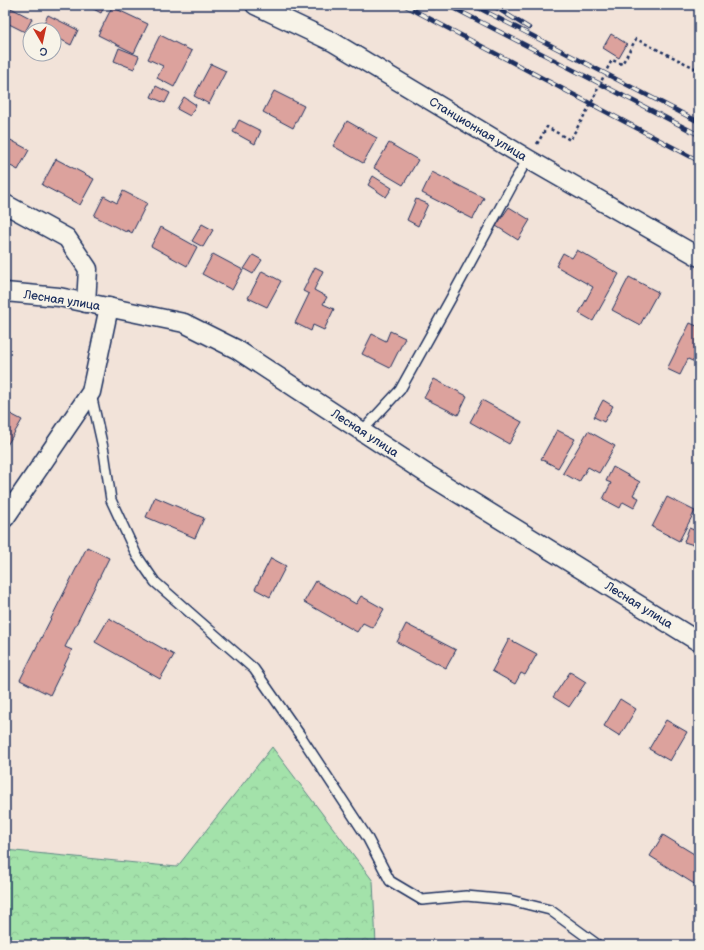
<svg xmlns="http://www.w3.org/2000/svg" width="704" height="950" font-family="'Balsamiq Sans',sans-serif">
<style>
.forest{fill:url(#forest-crowns);stroke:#5f8884}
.building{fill:#dca29d;stroke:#1b2f5e}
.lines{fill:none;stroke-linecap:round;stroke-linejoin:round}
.service-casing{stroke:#1b2f5e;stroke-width:12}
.minor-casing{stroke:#1b2f5e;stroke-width:21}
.path{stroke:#1b2f5e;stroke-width:2.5;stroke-dasharray:3 3;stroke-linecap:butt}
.service{stroke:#f7f3e8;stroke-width:9}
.minor{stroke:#f7f3e8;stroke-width:18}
.rail-casing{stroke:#1b2f5e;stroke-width:4.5}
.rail{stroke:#f7f3e8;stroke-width:3;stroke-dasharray:9;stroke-linecap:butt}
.labels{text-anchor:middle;stroke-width:3;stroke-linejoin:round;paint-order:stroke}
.street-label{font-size:12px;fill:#1b2f5e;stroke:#f7f3e8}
</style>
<defs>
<pattern id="forest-crowns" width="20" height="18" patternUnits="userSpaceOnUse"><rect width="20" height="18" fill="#a3e2aa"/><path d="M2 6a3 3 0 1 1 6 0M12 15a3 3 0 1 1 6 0" fill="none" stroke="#8cc295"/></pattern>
</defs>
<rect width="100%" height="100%" fill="#f2e3d9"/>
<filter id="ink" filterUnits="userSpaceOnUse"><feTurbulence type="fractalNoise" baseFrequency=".025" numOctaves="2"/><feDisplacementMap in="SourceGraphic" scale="8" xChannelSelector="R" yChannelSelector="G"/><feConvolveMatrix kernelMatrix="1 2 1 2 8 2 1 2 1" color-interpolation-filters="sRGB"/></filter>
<g filter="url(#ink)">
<polygon class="forest" points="272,747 373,881 376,945 5,945 5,850 177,867"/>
<g class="building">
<polygon points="86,5 105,5 101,13"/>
<polygon points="112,7 148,24 134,53 98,35"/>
<polygon points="11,8 32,19 25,32 5,22"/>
<polygon points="48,15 78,30 71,45 54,36 54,30 40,30"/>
<polygon points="611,34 627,44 619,58 603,48"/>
<polygon points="160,35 192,51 174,87 157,78 163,66 148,59"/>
<polygon points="119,48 139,56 134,69 114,61"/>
<polygon points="211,64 226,71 209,104 194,96"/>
<polygon points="156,86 170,93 165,103 151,97"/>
<polygon points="274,91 304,106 293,128 263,112"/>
<polygon points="184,97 196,105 190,116 177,109"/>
<polygon points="239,120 261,131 255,144 233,132"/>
<polygon points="347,121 377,138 363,163 333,146"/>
<polygon points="5,137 29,150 18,170 5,163"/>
<polygon points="389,143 418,160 403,185 374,168"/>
<polygon points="56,159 94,179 80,205 42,185"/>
<polygon points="432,172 484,198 473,219 422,193"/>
<polygon points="373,176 392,188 386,197 368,185"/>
<polygon points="123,191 147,203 132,233 127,230 126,232 94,216 104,196 117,203"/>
<polygon points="416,199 428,204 418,226 407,220"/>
<polygon points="509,207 530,220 518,240 496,226"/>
<polygon points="202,224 213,230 203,247 192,241"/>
<polygon points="161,227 197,247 187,266 151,246"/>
<polygon points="577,250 619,274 593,321 579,313 593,287 556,266 563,253 572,258"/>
<polygon points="213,254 243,270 232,290 202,274"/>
<polygon points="253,255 262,260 253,274 244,269"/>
<polygon points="315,267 323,271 314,290 327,297 323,304 334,309 324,330 313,325 311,331 295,323 309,294 303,291"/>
<polygon points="262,271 281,281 267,307 248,298"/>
<polygon points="629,277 658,292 640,325 612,310"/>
<polygon points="690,323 699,327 699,364 688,359 680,375 667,369"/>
<polygon points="390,331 405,338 390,368 362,354 372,334 386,341"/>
<polygon points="434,379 467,396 458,415 424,398"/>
<polygon points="482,400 522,422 509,444 470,422"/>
<polygon points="603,400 613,406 604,422 594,417"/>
<polygon points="5,411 22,420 6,447 5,446"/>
<polygon points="557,430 575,439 558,468 541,459"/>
<polygon points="588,431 615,446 599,473 588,467 579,482 563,473"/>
<polygon points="613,467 640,482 633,495 639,498 634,508 623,502 620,508 603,499 611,483 606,481"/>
<polygon points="155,497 204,518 195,538 146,517"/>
<polygon points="667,497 695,511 679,541 652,527"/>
<polygon points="699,509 699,518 695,516"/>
<polygon points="689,528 699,532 694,545 684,542"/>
<polygon points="87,547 109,558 65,647 72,650 50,695 20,680"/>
<polygon points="271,558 286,566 270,597 255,589"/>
<polygon points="316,581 356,604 361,596 384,609 373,628 363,623 357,632 304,602"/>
<polygon points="109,618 174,655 160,679 95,642"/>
<polygon points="406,624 456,650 446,668 397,642"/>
<polygon points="509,639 537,654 525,675 521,673 515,684 492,671"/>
<polygon points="570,672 586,682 569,707 553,697"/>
<polygon points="620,699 636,709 620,736 604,726"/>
<polygon points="666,720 687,732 670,761 649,749"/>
<polygon points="663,835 699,857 699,887 650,856"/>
</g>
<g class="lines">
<defs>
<g id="service">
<polyline points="91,394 104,452 111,500 137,556 155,582 254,669 300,735 367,837 390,881 422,900 466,896 510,900 550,910 598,945"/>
<polyline points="362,431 400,390 450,300 514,182 528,159"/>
</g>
<g id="minor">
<polyline points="255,5 333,42 528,159 699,257"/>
<polyline points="5,204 67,238 88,269 86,303"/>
<polyline points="5,292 59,297 184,323 236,349 427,474 699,642"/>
<polyline points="5,518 91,392 109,307"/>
</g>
</defs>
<use href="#service" class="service-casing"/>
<use href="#minor" class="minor-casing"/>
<polyline class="path" points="537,144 547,127 570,140 591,104 605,73 612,60 622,64 636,39 699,70"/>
<use href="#service" class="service"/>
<use href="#minor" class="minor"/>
<defs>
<g id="rail">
<polyline points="404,5 699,161"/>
<polyline points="448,5 699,135"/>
<polyline points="473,5 699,122"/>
<polyline points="492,5 529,28"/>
</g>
</defs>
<use href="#rail" class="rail-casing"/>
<use href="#rail" class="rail"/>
</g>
</g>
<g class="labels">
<g class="street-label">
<text transform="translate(478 129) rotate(31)" y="4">Станционная улица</text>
<text transform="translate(62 300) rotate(9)" y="4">Лесная улица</text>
<text transform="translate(365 433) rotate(33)" y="4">Лесная улица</text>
<text transform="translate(639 605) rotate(32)" y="4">Лесная улица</text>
</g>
</g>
<rect width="704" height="950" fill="none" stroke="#f7f3e8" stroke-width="20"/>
<rect x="10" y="10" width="684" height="930" fill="none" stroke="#1b2f5e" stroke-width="1.5" filter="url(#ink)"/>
<g transform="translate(42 42) rotate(171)"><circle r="19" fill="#f7f3e8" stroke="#9fa5b1"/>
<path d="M0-3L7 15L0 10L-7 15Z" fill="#c8321e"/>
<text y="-6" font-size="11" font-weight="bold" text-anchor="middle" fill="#1b2f5e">С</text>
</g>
</svg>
